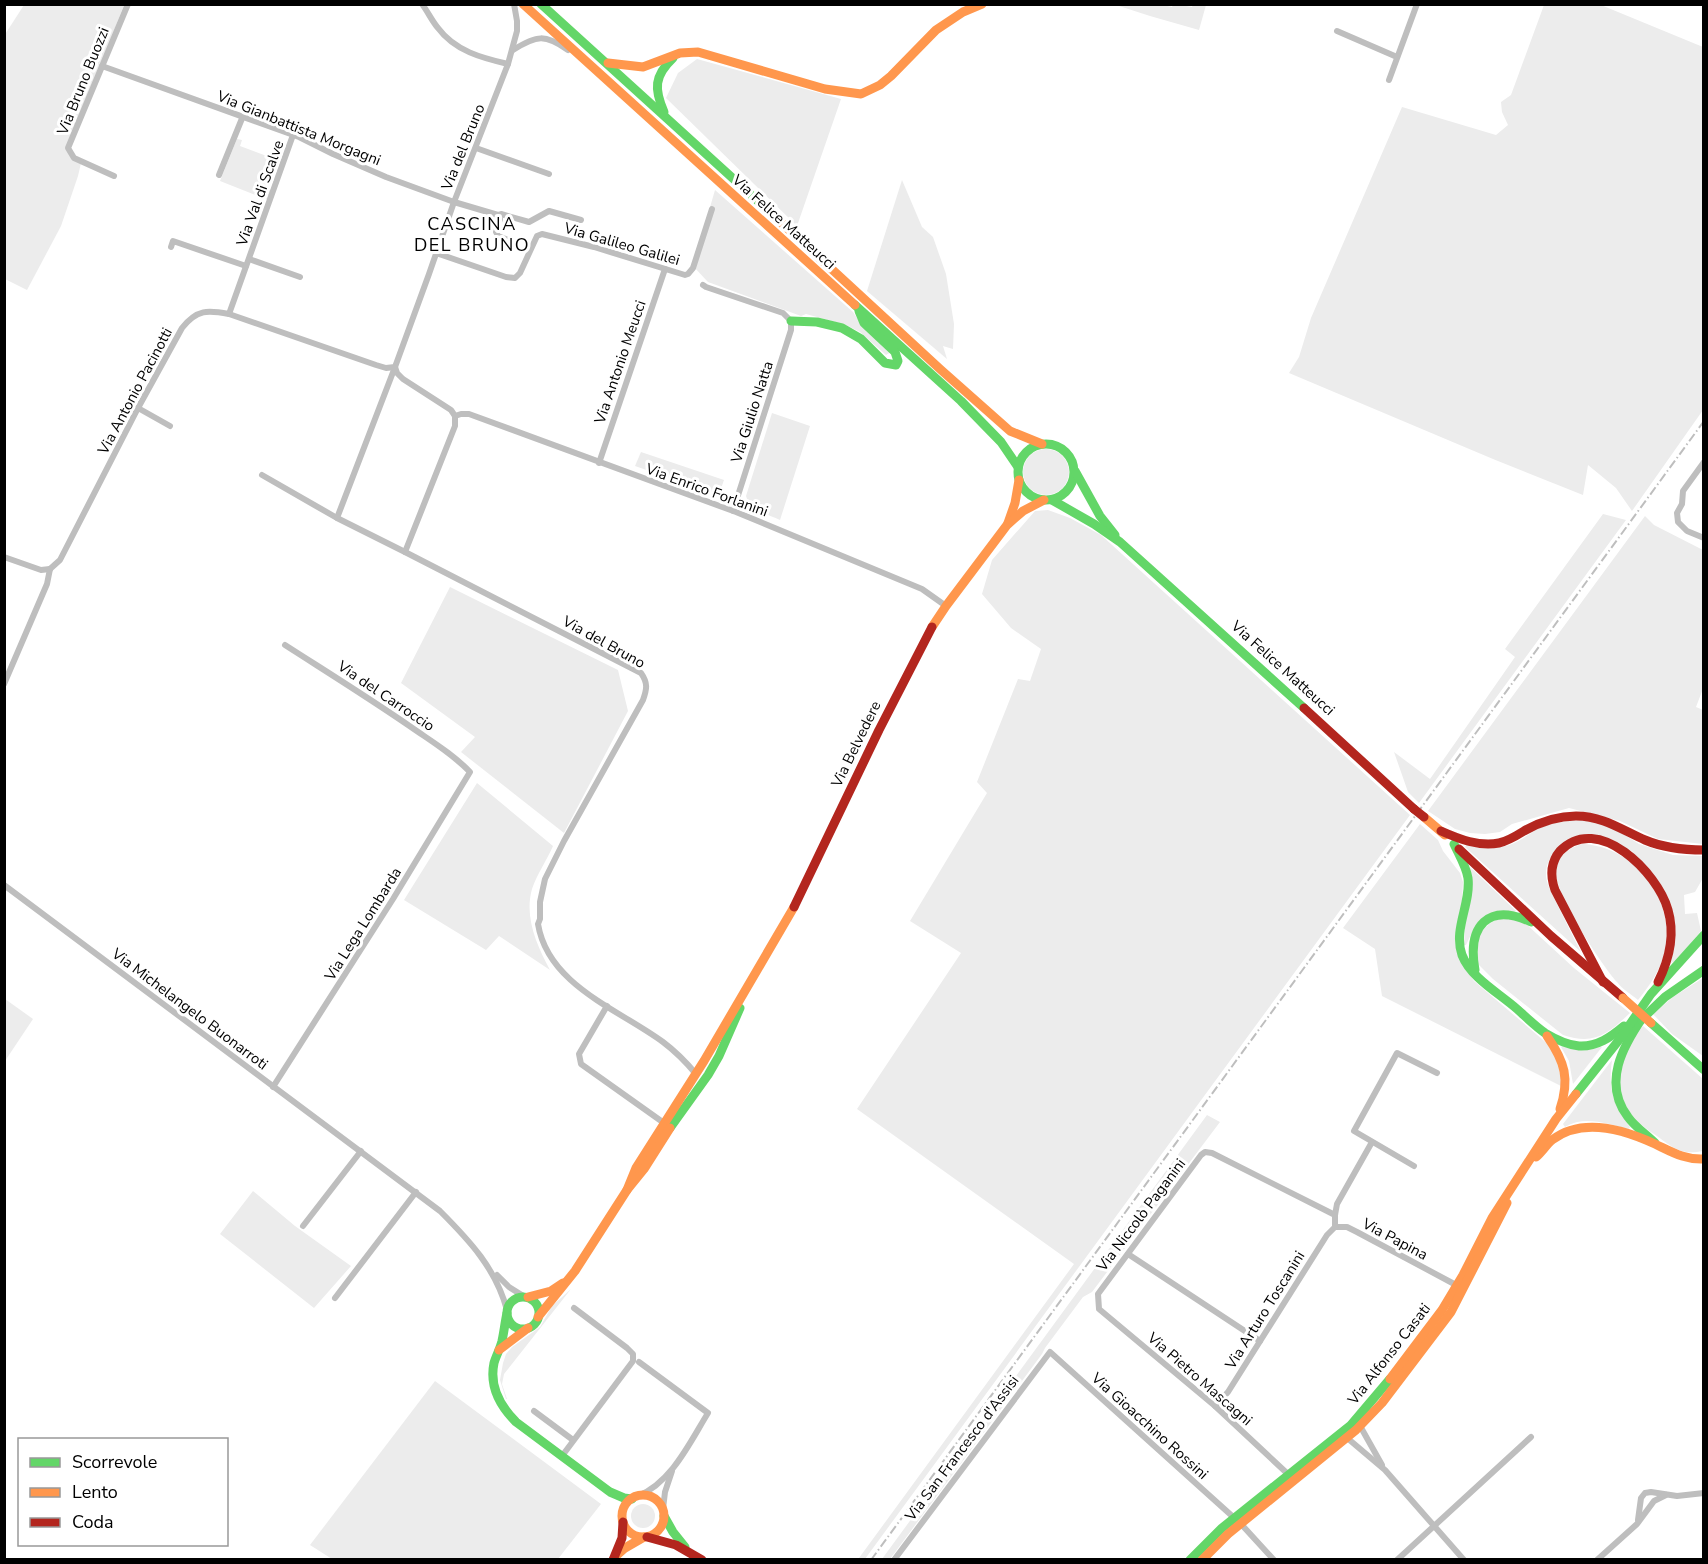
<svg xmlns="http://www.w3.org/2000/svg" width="1708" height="1564" font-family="'Nunito Sans',sans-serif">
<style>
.green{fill:#ececec}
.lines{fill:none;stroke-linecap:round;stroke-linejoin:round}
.street{stroke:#bebebe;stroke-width:6}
.fast{stroke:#63d668;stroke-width:9}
.slow{stroke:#ff974d;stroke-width:9}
.jam{stroke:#b3261e;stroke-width:9}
.rail{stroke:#bebebe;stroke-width:2;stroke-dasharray:9 3 1.5 3;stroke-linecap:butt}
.slow-bridge{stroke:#ff974d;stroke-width:9}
.jam-bridge{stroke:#b3261e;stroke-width:9}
.labels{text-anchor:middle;stroke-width:6;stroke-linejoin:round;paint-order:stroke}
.street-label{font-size:15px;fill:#000;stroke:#fff}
.quarter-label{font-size:18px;letter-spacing:1.5px;fill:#000;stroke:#fff}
</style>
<rect width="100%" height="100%" fill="#fff"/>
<g class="green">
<polygon points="24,5 124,5 66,150 81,163 78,176 61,226 27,290 5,279 4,36"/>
<polygon points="1116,5 1162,5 1172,7 1173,5 1185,5 1186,6 1192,7 1193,5 1206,5 1199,30 1150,16"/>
<polygon points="1544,5 1601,5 1703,47 1703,410 1632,511 1616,488 1588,465 1583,495 1493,459 1289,373 1299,357 1311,318 1402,107 1496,135 1508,125 1502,112 1501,102 1511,95"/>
<polygon points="697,59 841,99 797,226 666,98 678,73"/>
<polygon points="237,139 242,140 240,146 272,158 266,187 271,190 268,200 220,181"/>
<polygon points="902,180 922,227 933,237 946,274 954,324 953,349 943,346 947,359 867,291"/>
<polygon points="715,190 853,312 860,323 891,352 886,355 860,332 846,325 806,314 801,316 708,282 693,266"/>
<path d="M772 413 810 426 780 520C767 514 750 510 746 496Z"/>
<circle cx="1046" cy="472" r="23"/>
<polygon points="641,452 724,480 720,491 715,494 635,466"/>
<polygon points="1048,510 1070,518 1101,535 1410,815 865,1559 859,1558 1074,1264 857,1109 961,953 910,921 987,793 977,782 1018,679 1030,681 1041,649 1011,628 982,594 992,560 1035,511"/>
<polygon points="1603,514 1626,520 1419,803 1408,792 1394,752 1430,779 1515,657 1505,649"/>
<polygon points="1645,516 1654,525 1703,550 1704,686 1696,707 1703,710 1703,844 1658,839 1620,821 1569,808 1512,824 1500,832 1485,834 1470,833 1455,829 1428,811"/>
<polygon points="450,587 618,670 628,711 564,833 461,752 475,737 401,683"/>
<path d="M477 783 553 846C547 860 537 874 532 889 524 917 537 946 550 970L499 936 486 950 404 900Z"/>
<path d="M1581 820 1597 823 1617 830 1639 844 1673 855 1703 856V878L1695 892 1684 895 1685 914 1697 913 1701 931 1676 961 1671 963 1673 952V915L1632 851 1578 836C1561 842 1545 857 1546 876 1547 887 1554 897 1558 906 1566 922 1573 937 1581 952L1465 847 1466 845C1485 850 1503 850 1520 840 1527 836 1533 831 1540 828 1554 822 1567 821 1581 820Z"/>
<polygon points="1420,824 1438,840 1443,851 1460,873 1463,882 1459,958 1474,981 1549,1045 1561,1064 1563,1087 1382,996 1375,949 1343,928"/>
<path d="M1582 844C1635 846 1676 900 1665 951 1660 971 1650 985 1638 1000 1631 994 1622 989 1617 982 1601 964 1555 894 1556 872 1556 856 1569 848 1582 844Z"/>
<polygon points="1470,867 1516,911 1475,926 1466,945 1464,945 1468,869"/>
<path d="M1511 918 1524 922 1574 968 1630 1013C1607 1035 1594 1045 1563 1035L1493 979 1478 964 1475 943 1479 934 1489 924 1498 919Z"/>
<polygon points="1703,978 1703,1056 1672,1034 1653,1014 1673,997"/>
<polygon points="5,999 33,1019 5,1061"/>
<path d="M1643 1026 1703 1079V1151C1681 1155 1675 1149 1657 1136 1647 1130 1636 1121 1629 1111 1616 1093 1618 1064 1629 1044 1632 1038 1638 1032 1643 1026Z"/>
<polygon points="1563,1046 1580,1049 1602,1047 1573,1084 1569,1061 1561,1047"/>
<path d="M1612 1060C1608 1090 1613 1102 1630 1127L1629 1129C1607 1124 1585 1115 1565 1127L1563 1124Z"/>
<polygon points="1207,1115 1220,1122 1092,1292 1083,1297 1045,1348 1042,1354 890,1559 882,1559"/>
<polygon points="253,1191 295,1226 351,1266 314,1308 220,1234"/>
<polygon points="571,1289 504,1374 502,1384 507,1399 506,1399 500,1380 503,1363 506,1354 512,1347 540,1327 552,1306"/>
<polygon points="435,1381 601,1504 558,1559 332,1559 310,1545"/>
<circle cx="643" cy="1516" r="12"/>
</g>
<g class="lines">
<g class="street">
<path d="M422 4C428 12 432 21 438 28 455 51 482 58 508 64"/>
<polyline points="1337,31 1397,57"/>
<path d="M513 50C537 35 545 34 568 50"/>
<polyline points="102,66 299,137 333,154 386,177 454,202 498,215 500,219 496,232 498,236 516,243"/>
<polyline points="1389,80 1417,4"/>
<polyline points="476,148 549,174"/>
<polyline points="219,175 243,116"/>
<polyline points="114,176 74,158 68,148 128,4"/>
<polyline points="498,215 501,214 529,222 549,211 581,220"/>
<polyline points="171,247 173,241 246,266"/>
<polyline points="436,253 506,277 515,278 520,273 537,236 542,234 594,247 685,275 688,274 693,268 712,209"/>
<polyline points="249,259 300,277"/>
<polyline points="703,285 706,287 783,313 791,321 791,330 733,511"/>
<polyline points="229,314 293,135"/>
<polyline points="138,408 170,426"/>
<polyline points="455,416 461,414 469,414 736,512 922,589 946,606"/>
<polyline points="1704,462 1683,491 1682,504 1677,513 1678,522 1687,531 1704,538"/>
<polyline points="599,463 665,269"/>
<polyline points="262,475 337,518 405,552"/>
<path d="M337 518 395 367 397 373 403 379 451 410 455 416V426L405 552 641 673C648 683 647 689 643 700L564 841 545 879 540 902V919L538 924C548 985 618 1009 663 1042 675 1051 686 1062 696 1074"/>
<polyline points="4,557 41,570 50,569"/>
<path d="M50 569 60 560 138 408 182 328C197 309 208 310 229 314L376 365 386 368 395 367 429 274 454 202 508 64 517 31V21L514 4"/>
<polyline points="4,684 47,584 50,569"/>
<path d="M4 885 440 1211C470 1241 496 1269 507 1310"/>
<polyline points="607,1006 579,1054 581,1064 664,1123"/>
<path d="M273 1087 393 899 470 772C453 754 431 741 411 727 369 698 327 672 285 645"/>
<polyline points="1414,1166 1354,1131 1397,1053 1437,1073"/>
<polyline points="303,1226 361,1151"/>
<polyline points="1335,1227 1347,1227 1357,1232 1458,1286"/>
<polyline points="1335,1227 1335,1215 1337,1204 1372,1142"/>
<polyline points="1128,1254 1260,1341"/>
<polyline points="497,1275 509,1287 525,1297"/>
<polyline points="335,1298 416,1192"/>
<polyline points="1215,1406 1228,1392 1327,1235 1335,1227"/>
<polyline points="534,1411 573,1440"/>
<polyline points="1359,1424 1382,1465"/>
<polyline points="1346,1437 1385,1470 1464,1560"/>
<polyline points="562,1456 633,1361 633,1354 627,1348 574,1308"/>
<polyline points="1290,1476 1215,1406 1099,1309 1098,1294 1201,1155 1205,1152 1212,1153 1335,1215"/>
<path d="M638 1496C672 1482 690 1442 708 1413L639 1362"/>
<polyline points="663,1509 665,1492 672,1471"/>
<polyline points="1638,1520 1641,1498 1645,1493 1651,1492 1677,1496 1704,1493"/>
<polyline points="894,1560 1050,1352 1241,1524 1274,1560"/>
<polyline points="1397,1560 1531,1437"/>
<polyline points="1597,1560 1637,1524 1654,1501 1666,1495"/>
</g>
<g class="fast">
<polyline points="541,4 760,203"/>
<path d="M664 112C654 89 654 76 673 58"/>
<polyline points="855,305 961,401 1001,442 1018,467"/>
<polyline points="791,321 817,322 842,328 861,339 885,363 896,365 898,361 895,352 864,323 859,311"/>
<circle cx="1046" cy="472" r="28"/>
<polyline points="1075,471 1100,516 1115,535"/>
<polyline points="1052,500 1094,524 1120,542 1304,708"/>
<path d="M1454 844C1459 855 1466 866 1468 878 1471 904 1453 929 1462 955 1471 978 1499 993 1517 1009 1526 1017 1535 1026 1545 1033 1555 1039 1567 1045 1579 1046 1597 1047 1611 1037 1624 1026"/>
<path d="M1475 970C1467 926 1488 902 1531 922"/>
<path d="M1643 1017C1623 1046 1602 1083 1628 1117 1635 1127 1646 1134 1655 1143"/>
<polyline points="1641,1020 1665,997 1704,970"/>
<polyline points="1651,1023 1704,1070"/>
<polyline points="1576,1094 1619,1040 1651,994 1704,935"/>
<polyline points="670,1128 708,1075 719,1056 740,1008"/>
<circle cx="523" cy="1313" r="16"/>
<path d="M507 1313C505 1322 504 1332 502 1341 500 1349 496 1356 494 1363 489 1387 500 1406 516 1422L610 1492 624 1498 632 1499"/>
<polyline points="664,1516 673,1532 685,1547"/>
<polyline points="1190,1560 1222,1528 1351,1425 1390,1379"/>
</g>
<g class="slow">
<polyline points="523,4 855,305"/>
<polyline points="608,63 643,67 680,53 698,52 825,89 861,94 880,85 891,76 936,30 963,12 982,4"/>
<polyline points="760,203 940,369 1010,431 1042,444"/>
<polyline points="1008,523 1015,503 1019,480"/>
<polyline points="932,627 946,606 1007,525 1023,511 1044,500"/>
<polyline points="1424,817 1445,835"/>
<path d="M1547 1036C1565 1062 1570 1079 1560 1109"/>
<path d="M1536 1157C1542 1152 1546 1145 1552 1140 1582 1117 1625 1130 1655 1144 1672 1152 1685 1160 1704 1159"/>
<polyline points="627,1190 636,1168 704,1061 794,907"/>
<polyline points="528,1297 551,1291 563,1283"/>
<polyline points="538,1317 575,1271 627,1190 644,1169 670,1128"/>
<polyline points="499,1350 528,1328"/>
<polyline points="1390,1379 1442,1310 1463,1275 1492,1218 1556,1119 1576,1094"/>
<circle cx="643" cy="1516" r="21"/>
<polyline points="616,1556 625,1548 644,1537"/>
<polyline points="1202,1560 1228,1534 1356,1430 1382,1403 1451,1312 1507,1203"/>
</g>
<g class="jam">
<polyline points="1304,708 1414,809"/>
<path d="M1441 831C1459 839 1479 847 1499 843 1508 841 1516 836 1524 831 1540 822 1558 816 1576 816 1603 816 1622 830 1645 840 1664 848 1684 850 1704 850"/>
<polyline points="1459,849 1551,936 1623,998"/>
<polyline points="794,907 879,730 932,627"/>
<path d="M1603 982 1555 890C1550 876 1550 863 1560 851 1598 812 1658 873 1668 910 1675 934 1669 960 1658 982"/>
<polyline points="647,1537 676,1545 702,1560"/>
<polyline points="613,1560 622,1538 623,1522"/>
</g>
<polyline class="rail" points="871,1560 1704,421"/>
<polyline class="slow-bridge" points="1623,998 1651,1023"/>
<polyline class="jam-bridge" points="1414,809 1424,817"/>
</g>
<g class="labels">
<g class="street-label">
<text transform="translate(83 81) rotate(-68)" y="5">Via Bruno Buozzi</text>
<text transform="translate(299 128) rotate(22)" y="5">Via Gianbattista Morgagni</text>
<text transform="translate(463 147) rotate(-68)" y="5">Via del Bruno</text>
<text transform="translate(260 193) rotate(-70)" y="5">Via Val di Scalve</text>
<text transform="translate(784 222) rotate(42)" y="5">Via Felice Matteucci</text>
<text transform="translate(622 244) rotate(16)" y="5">Via Galileo Galilei</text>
<text transform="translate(620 362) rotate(-71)" y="5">Via Antonio Meucci</text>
<text transform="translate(135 391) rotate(-62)" y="5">Via Antonio Pacinotti</text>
<text transform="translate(752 412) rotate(-72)" y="5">Via Giulio Natta</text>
<text transform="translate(707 490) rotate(20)" y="5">Via Enrico Forlanini</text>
<text transform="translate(604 642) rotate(29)" y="5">Via del Bruno</text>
<text transform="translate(1283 668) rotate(42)" y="5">Via Felice Matteucci</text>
<text transform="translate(386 696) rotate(34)" y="5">Via del Carroccio</text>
<text transform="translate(856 744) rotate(-64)" y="5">Via Belvedere</text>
<text transform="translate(363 924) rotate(-58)" y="5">Via Lega Lombarda</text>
<text transform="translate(190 1009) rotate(37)" y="5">Via Michelangelo Buonarroti</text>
<text transform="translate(1141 1215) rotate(-53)" y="5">Via Niccolò Paganini</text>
<text transform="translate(1395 1239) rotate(28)" y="5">Via Papina</text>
<text transform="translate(1265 1310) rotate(-58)" y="5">Via Arturo Toscanini</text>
<text transform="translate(1389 1354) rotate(-52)" y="5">Via Alfonso Casati</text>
<text transform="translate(1200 1379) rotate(41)" y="5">Via Pietro Mascagni</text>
<text transform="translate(1150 1426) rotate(42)" y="5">Via Gioacchino Rossini</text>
<text transform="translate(962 1448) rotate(-53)" y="5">Via San Francesco d'Assisi</text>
</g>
<g class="quarter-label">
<text x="472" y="230">CASCINA<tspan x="472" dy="21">DEL BRUNO</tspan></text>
</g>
</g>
<rect width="1708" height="1564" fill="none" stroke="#000000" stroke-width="12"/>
<rect x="18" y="1438" width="210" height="108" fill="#ffffff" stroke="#999999" stroke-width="1.5"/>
<rect x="30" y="1458" width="30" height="9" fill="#63d668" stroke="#999999" stroke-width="1.5"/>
<text x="72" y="1468" font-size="18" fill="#000000">Scorrevole</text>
<rect x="30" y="1488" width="30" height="9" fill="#ff974d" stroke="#999999" stroke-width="1.5"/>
<text x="72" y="1498" font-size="18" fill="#000000">Lento</text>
<rect x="30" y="1518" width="30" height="9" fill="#b3261e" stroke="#999999" stroke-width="1.5"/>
<text x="72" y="1528" font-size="18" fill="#000000">Coda</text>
</svg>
